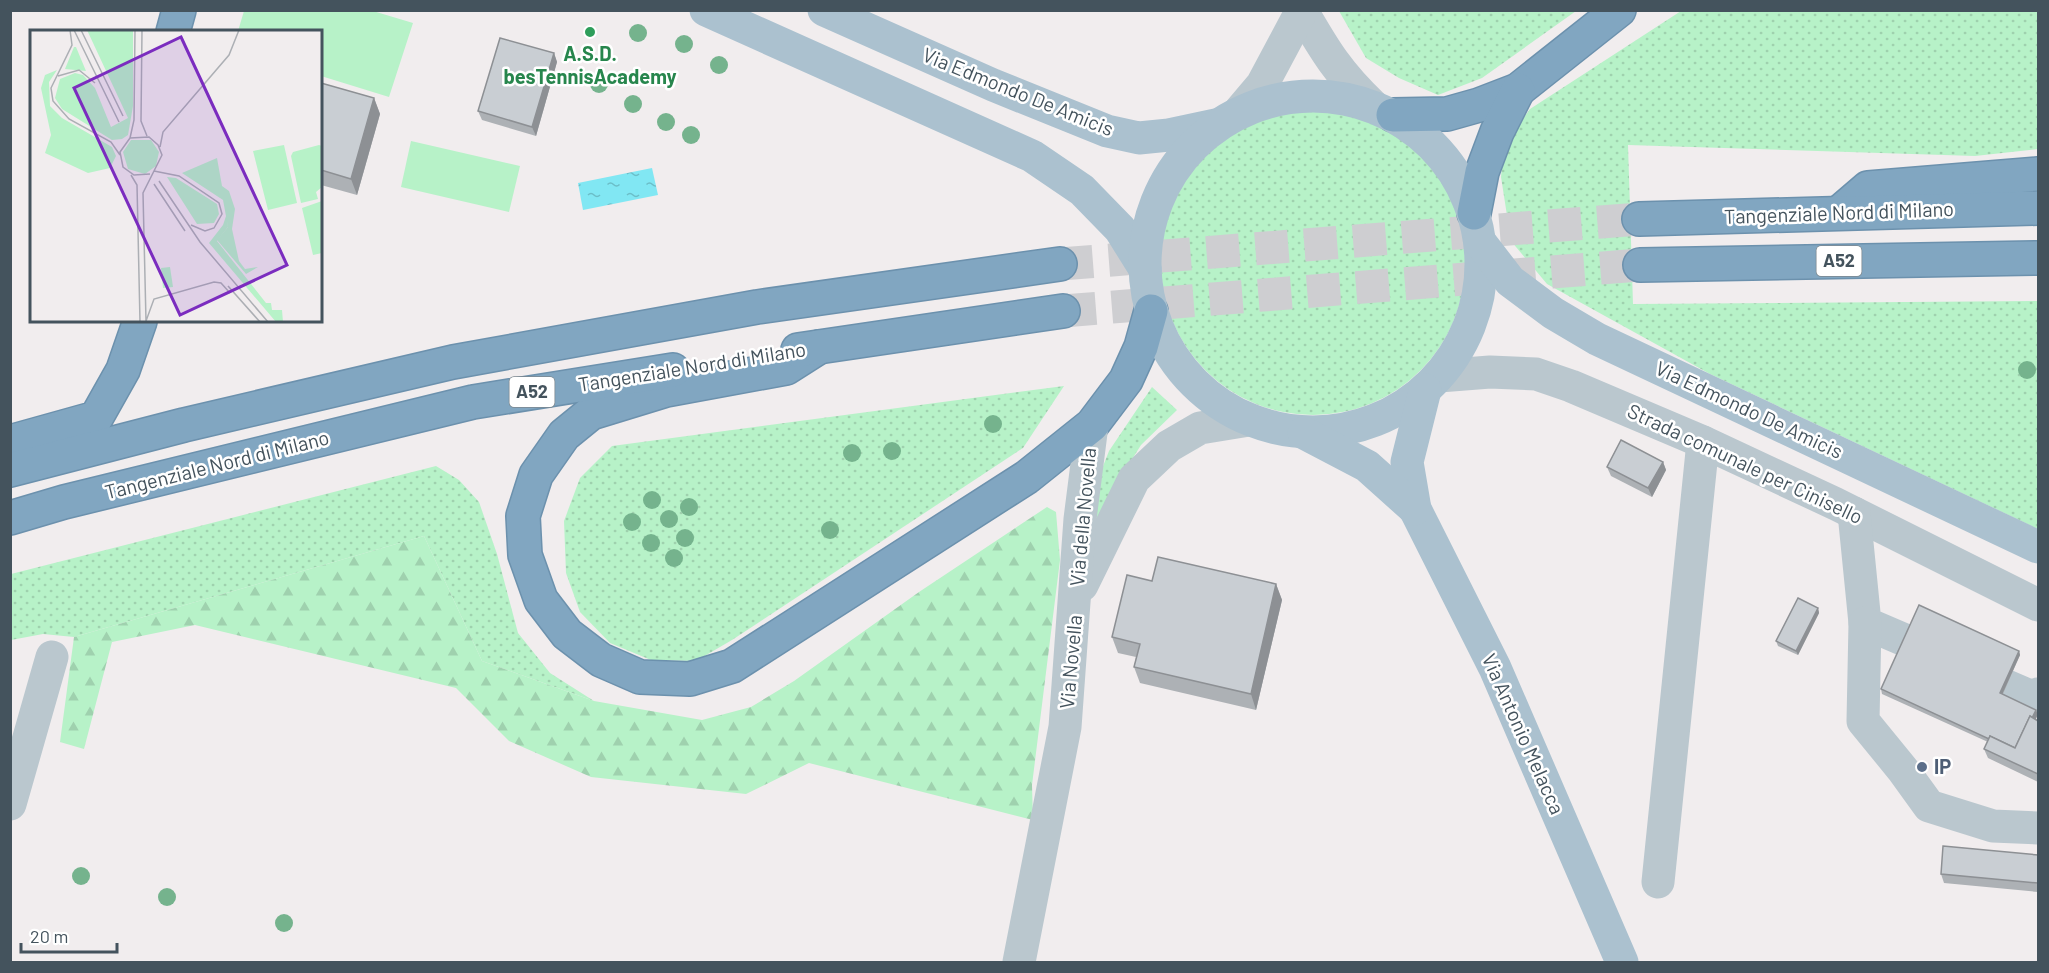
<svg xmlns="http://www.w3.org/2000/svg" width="2049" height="973" font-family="Barlow,sans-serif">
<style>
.grass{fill:url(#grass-dots)}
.forest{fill:url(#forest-firs)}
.pitch{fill:#b7f2c8}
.water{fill:url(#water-ripples)}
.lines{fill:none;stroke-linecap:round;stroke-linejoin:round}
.highway-tunnel{stroke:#ceced1;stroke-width:33;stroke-dasharray:33 16;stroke-linecap:butt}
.highway-casing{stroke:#6c91ad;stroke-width:36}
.minor{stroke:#bac7ce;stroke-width:33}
.major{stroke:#abc1cf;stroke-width:33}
.highway{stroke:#81a6c1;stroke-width:33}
.tree{fill:#75b38d}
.wall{fill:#adb1b5}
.shaded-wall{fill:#8d9094}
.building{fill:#c9ced3;stroke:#8d9094;stroke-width:1.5}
.leisure-dot{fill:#2e9e5b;stroke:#fff;stroke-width:2}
.service-dot{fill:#5c6f8a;stroke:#fff;stroke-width:2}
.labels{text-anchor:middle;stroke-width:5;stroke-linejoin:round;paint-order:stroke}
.shield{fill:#fff;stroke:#7c878e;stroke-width:1.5}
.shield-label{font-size:18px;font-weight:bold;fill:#44535d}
.leisure-label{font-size:20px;font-weight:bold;fill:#27864d;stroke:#fff}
.street-label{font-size:20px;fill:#44535d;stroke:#fff}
.service-label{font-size:20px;font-weight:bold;fill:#4e5e75;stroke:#fff;text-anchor:start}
.inset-road{fill:none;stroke:#acafb4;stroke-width:1.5}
.view{fill:#7b2cbf;fill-opacity:0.15;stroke:#7b2cbf;stroke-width:3}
.inset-edge{fill:none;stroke:#44535d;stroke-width:3}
</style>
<defs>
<pattern id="grass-dots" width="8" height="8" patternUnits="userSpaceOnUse" patternTransform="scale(1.5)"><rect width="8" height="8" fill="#b7f2c8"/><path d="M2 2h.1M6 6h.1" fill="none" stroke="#9fd1ae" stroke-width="1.8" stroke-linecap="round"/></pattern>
<pattern id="forest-firs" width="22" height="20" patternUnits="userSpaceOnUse" patternTransform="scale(1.5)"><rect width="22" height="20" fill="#b7f2c8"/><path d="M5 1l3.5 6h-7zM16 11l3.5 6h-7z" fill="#9fd1ae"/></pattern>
<pattern id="water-ripples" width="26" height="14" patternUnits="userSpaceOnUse" patternTransform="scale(1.5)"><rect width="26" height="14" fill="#81e7f3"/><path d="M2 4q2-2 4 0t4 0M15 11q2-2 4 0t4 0" fill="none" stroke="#6bbec8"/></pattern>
</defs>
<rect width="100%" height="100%" fill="#f1edee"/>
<g class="grass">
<polygon points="1339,11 1576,11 1482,78 1438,95 1399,78 1366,58"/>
<polygon points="1681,11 2038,11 2038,149 1975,156 1628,145 1633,304 2038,301 2038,529 1710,374 1547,284 1511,241 1501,177 1504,145 1530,109"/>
<circle cx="1313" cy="263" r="152"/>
<polygon points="1064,386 1023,448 732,640 696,661 651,660 610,643 580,612 566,573 564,521 580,478 612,446"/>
<polygon points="1152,387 1177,410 1141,445 1116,485 1090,534 1096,484 1109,451"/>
<polygon points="436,466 459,480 479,502 497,554 518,633 550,673 594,701 482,661 424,536 74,637 43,634 11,640 11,574"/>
</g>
<polygon class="forest" points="1047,507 1056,512 1060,560 1032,785 1033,820 809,763 746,794 591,777 509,741 456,688 195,625 112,642 84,749 60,742 74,637 424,536 482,661 594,701 702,720 751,707 794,681 919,592"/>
<g class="pitch">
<polygon points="244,11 373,11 413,23 389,97 321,76 321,32 238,31"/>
<polygon points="411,141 520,166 509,212 401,187"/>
</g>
<polygon class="water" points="652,168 658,195 583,210 578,183"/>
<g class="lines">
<g class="highway-tunnel">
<polyline points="1060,264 1639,219"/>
<polyline points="1063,311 1640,265"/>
</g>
<defs>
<g id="highway">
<polyline points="173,32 179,10"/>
<polyline points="1393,115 1447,114 1479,105 1518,90 1619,10"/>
<polyline points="1840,212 1868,188 2038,174"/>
<polyline points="1474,213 1482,172 1497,132 1518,90"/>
<polyline points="1639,219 2038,208"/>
<polyline points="1640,265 2038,258"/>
<polyline points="819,347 786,368 666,390 591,413 564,435 536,475 523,516 525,555 541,600 567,634 601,660 640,677 690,679 732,666 1027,477 1092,425 1126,380 1141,347 1151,311"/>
<polyline points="798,350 1063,311"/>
<polyline points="10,442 96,418 123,370 140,321"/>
<polyline points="10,470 184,425 453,362 757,307 1060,264"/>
<polyline points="10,518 64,502 473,402 673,370"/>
</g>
</defs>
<use href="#highway" class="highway-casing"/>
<g class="minor">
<path d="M1302 11C1325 51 1339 74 1373 106"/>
<polyline points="1240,111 1262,85 1302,10"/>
<polyline points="1439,376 1490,372 1536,374 1571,386 1703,442 1836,504 2038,605"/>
<polyline points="1854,513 1865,623 1907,641"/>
<polyline points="1082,585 1134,479 1169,446 1200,428 1249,420"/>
<polyline points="1865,623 1863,721 1903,770 1929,806 1993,826 2038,828"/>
<polyline points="2007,686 2032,697 2038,694"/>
<polyline points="10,804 52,657"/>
<polyline points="1658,882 1703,442"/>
<polyline points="1019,962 1065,727 1080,519 1092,425"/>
</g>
<g class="major">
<polyline points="706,10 1032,156 1082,190 1120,229 1145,269"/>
<polyline points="824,10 993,85 1107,131 1139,138 1169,135 1216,125"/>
<circle cx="1313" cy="264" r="168"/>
<polyline points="1480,242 1510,281 1553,313 1597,339 2038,547"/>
<polyline points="1425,390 1407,462 1415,509 1495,668 1622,962"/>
<polyline points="1304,433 1367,466 1415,509"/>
</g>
<use href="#highway" class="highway"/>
</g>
<g class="tree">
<circle cx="638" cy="33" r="9"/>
<circle cx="684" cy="44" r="9"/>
<circle cx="719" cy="65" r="9"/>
<circle cx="599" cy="84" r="9"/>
<circle cx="633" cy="104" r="9"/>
<circle cx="666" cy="122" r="9"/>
<circle cx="691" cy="135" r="9"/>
<circle cx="2027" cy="370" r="9"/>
<circle cx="993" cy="424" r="9"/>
<circle cx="892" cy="451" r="9"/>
<circle cx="852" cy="453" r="9"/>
<circle cx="652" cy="500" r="9"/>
<circle cx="689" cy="507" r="9"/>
<circle cx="669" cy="519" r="9"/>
<circle cx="632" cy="522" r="9"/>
<circle cx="830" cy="530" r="9"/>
<circle cx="685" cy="538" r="9"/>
<circle cx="651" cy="543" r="9"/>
<circle cx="674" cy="558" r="9"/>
<circle cx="81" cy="876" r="9"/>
<circle cx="167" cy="897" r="9"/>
<circle cx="284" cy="923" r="9"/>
</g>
<g class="wall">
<polygon points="554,53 557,62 536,136 482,120 478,111"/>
<polygon points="321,83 374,98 380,114 357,195 321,185"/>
<polygon points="1663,462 1666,470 1652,497 1611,476 1607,467"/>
<polygon points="1152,581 1276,584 1282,600 1256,710 1140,683 1134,667 1136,657 1118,653 1112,637"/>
<polygon points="1818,608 1819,613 1798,655 1778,646 1776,641"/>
<polygon points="2019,651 2020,655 2003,694 2038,714 2036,719 2038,721 2038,782 1988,758 1984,749 1988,742 1882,694 1881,689"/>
<polygon points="2038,855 2038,892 1944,883 1941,874"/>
</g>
<g class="shaded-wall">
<polygon points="554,53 557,62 536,136 532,127"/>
<polygon points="374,98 380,114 357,195 351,179"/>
<polygon points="1663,462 1666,470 1652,497 1648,488"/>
<polygon points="1276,584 1282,600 1256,710 1251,694"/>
<polygon points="1818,608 1819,613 1798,655 1796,651"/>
<polygon points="2019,651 2020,655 2001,697 2000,693"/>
<polygon points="2036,710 2038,714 2018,757 2016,752"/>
</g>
<g class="building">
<polygon points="500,38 554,53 532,127 478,111"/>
<polygon points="321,83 374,98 351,179 321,170"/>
<polygon points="1621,440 1663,462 1648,488 1607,467"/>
<polygon points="1158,557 1276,584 1251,694 1134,667 1140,644 1112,637 1127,575 1152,581"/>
<polygon points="1798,598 1818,608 1796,651 1776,641"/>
<polygon points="1919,605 2019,651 2000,693 2036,710 2032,718 2030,716 2015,748 1990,736 1989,739 1881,689"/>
<polygon points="2030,716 2038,721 2038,774 1984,749 1990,736 2015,748"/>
<polygon points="1943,846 2038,855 2038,883 1941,874"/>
</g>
<circle class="leisure-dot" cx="590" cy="32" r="6"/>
<circle class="service-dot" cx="1922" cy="767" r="6"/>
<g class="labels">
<g class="shield">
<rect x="1816.5" y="246" width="45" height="30" rx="4.5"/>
<rect x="509.5" y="377" width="45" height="30" rx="4.5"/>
</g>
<g class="shield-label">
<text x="1839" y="267">A52</text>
<text x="532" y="398">A52</text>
</g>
<g class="leisure-label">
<text x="590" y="61">A.S.D.<tspan x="590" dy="23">besTennisAcademy</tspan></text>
</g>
<g class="street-label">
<text transform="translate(1018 92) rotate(22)" y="7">Via Edmondo De Amicis</text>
<text transform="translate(1839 213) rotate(-2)" y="7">Tangenziale Nord di Milano</text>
<text transform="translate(692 367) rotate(-9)" y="7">Tangenziale Nord di Milano</text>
<text transform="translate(1749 410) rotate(25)" y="7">Via Edmondo De Amicis</text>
<text transform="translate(1745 464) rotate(25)" y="7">Strada comunale per Cinisello</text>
<text transform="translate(217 465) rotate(-14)" y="7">Tangenziale Nord di Milano</text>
<text transform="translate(1083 517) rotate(-85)" y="7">Via della Novella</text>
<text transform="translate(1071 662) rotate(-85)" y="7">Via Novella</text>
<text transform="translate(1523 734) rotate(66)" y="7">Via Antonio Melacca</text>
</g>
<g class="service-label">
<text x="1934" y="774">IP</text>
</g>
</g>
<g transform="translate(30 30)">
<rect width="292" height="292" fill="#f1edee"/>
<path d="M57 0H103V76L98 105 92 109 82 110 32 79 25 68 30 49 45 43 53 45 65 58 81 97 98 88ZM44 17H46L56 41 35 39ZM27 40 19 52 20 76 32 88 82 117 86 126 80 138 58 143 15 123 21 105 11 58 15 45ZM101 110H121L129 122 126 136 115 144 98 139 93 122ZM254 115 267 173 238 180 223 121ZM289 115 292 116V157L286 162 288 169 271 173 261 126 263 122ZM137 147 146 148 187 174 189 184 184 193 167 194ZM292 171V223L283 225 272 178ZM197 183 198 197 187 211 236 273H241L242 280H252L253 292H246L179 213 193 195Z" fill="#b7f2c8"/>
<path d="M187 128 192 156 199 161 205 179 202 199 209 231 215 239 228 237 216 244 187 210 198 197 193 170 152 143Z" fill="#b7f2c8"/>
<path d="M140 237 143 257 133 258 131 238Z" fill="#b7f2c8"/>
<path class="inset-road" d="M40 0 42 15 21 58 23 71 39 89 81 112 90 125M44 0 89 92M51 0 93 86M112 0 111 91 117 106M28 46 49 40 65 53M100 108 104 90 105 0M130 117 133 102 199 25 209 0M124 141 149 146 189 173 192 184 184 198 175 201 161 195M101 145 107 155 110 292M129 151 170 212 238 292M124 154 155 201M198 256 230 292M116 291 113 163 132 125 128 115 119 107 100 108 90 122 93 137 104 145 120 144M116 291 124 269 184 252 191 253 200 263"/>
<path class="view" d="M151 7 257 235 150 285 44 58Z"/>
<rect width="292" height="292" class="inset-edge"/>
</g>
<rect width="2049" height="973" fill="none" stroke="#44535d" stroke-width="24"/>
<path d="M21 943v9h96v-9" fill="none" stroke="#44535d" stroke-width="3"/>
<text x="30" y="943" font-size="18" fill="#44535d" stroke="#ffffff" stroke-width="4.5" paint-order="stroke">20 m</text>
</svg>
